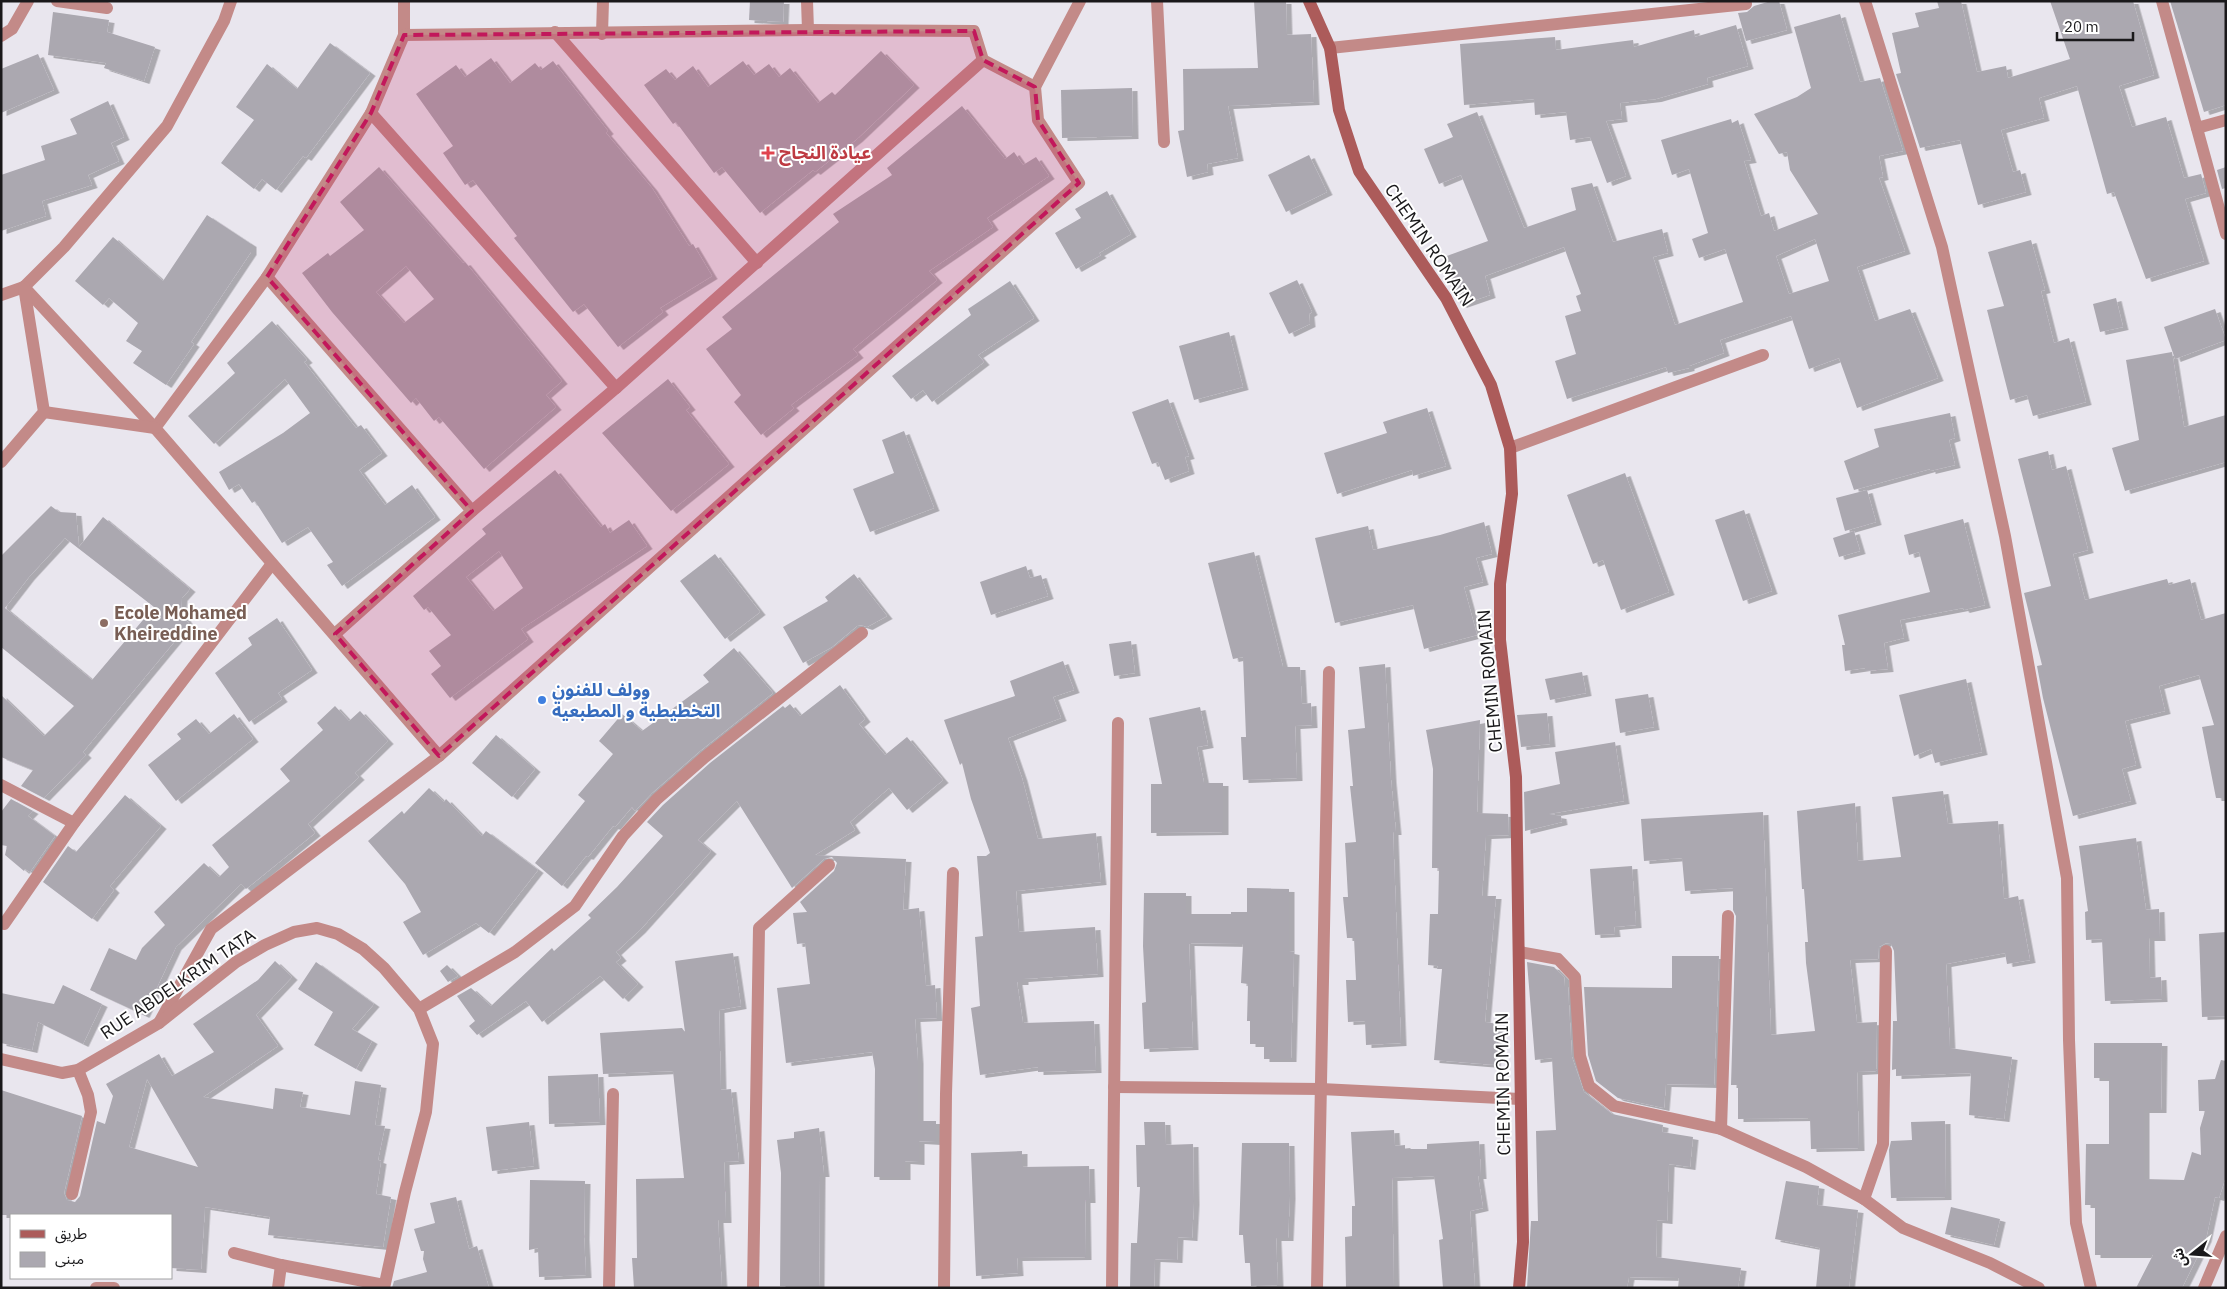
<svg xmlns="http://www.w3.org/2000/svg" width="2227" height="1289" font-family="'IBM Plex Sans','Noto Sans Arabic',sans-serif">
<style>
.building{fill:#aba8b0;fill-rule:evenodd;filter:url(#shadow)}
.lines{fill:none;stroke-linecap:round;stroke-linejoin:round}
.lane{stroke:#c38a88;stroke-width:12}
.street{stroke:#c38a88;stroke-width:12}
.secondary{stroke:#ac5b5a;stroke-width:12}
.marked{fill:#c2185b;fill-opacity:0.2;stroke:#c2185b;stroke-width:4;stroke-dasharray:10 6;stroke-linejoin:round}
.health-dot{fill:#e0444e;stroke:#fff;stroke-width:2}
.education-dot{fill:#8d6e63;stroke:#fff;stroke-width:2}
.shop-dot{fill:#3f7fe0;stroke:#fff;stroke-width:2}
.labels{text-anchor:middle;stroke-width:4;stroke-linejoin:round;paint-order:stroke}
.health-label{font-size:18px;font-weight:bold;fill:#be3a42;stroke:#fff;text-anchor:start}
.street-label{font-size:18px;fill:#1a191b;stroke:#fff}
.education-label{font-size:18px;font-weight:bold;fill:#785e54;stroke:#fff;text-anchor:start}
.shop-label{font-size:18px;font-weight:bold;fill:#366cbe;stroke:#fff;text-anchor:start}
</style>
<defs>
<filter id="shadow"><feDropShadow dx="5.5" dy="3" stdDeviation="0" flood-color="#0004"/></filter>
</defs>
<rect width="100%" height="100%" fill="#e9e6ee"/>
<g class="building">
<polygon points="750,1 784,1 783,22 749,20"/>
<polygon points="1254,1 1286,1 1287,35 1311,34 1314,102 1228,106 1238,158 1207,164 1208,172 1187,177 1178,131 1184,130 1183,69 1258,68"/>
<polygon points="1771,1 1779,1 1787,30 1746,41 1738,13 1747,12 1754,6"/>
<polygon points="1937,1 1961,1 1977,72 2006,66 2008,78 2070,59 2050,1 2133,1 2154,75 2119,86 2132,127 2166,117 2184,178 2201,174 2206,193 2185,199 2204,261 2146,279 2114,192 2107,194 2077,86 2039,98 2044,118 2001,130 2013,172 2020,170 2026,192 1978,205 1960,140 1920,148 1896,74 1901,73 1892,33 1919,27 1915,13 1939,8"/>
<polygon points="2170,1 2226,1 2226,105 2204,112"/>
<polygon points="53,12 109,20 107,32 155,47 144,81 104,68 106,63 48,55"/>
<path d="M1840 14 1860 82 1880 78 1903 151 1879 156 1883 177 1879 178 1905 251 1857 267 1875 321 1910 309 1938 378 1857 408 1839 358 1809 369 1791 316 1720 340 1724 353 1689 366V368L1668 373 1666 367 1567 399 1555 361 1576 354 1565 316 1581 311 1576 296 1581 294 1564 247 1485 276 1490 295 1461 305 1444 257 1488 241 1461 175 1439 184 1424 149 1453 137 1447 124 1477 112 1524 228 1576 210 1571 188 1592 183 1613 242 1662 229 1668 253 1653 257 1675 325 1743 302 1725 249 1699 258 1692 239 1708 233 1689 169 1672 175 1661 140 1731 119 1732 123 1738 120 1751 160 1744 161 1761 216 1769 213 1774 231 1818 214 1790 170 1787 152 1779 154 1754 114 1797 97 1811 88 1794 27ZM1815 239 1829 281 1789 294 1776 256Z"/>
<polygon points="1736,25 1748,66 1707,78 1708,84 1656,99 1620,103 1622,119 1606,121 1626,176 1607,183 1590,137 1570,140 1566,112 1535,115 1534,99 1464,105 1460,44 1555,37 1556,50 1633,40 1634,47 1694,30 1695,37"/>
<polygon points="330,43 370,73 306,158 303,156 276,190 262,179 254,189 221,163 254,120 236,107 267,64 297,89"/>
<polygon points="881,51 914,85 857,139 815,172 813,170 760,213 722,167 714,173 676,122 673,124 644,85 666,69 675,80 693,66 708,87 743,61 754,75 769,64 779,77 790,68 818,103 832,92 835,95"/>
<polygon points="38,54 54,90 1,113 1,69"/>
<polygon points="491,58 510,83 535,63 541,70 553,61 608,131 606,133 652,188 689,246 693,244 712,276 660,308 663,312 618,347 584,304 573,312 514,238 517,236 473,180 465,185 443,153 453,146 416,94 456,65 465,77"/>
<polygon points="1132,88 1133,136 1062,138 1061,90"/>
<polygon points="108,101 124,137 111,143 119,161 88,175 92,185 42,201 46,216 1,231 1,175 45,160 41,146 77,134 70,119"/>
<polygon points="962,106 1005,159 1014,152 1023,165 1036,157 1049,176 987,218 993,227 929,271 937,280 853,349 858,355 791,405 794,408 761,435 734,402 741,395 706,349 732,329 722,317 839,222 833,214 892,175 887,168"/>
<polygon points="1309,155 1327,192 1286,212 1268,175"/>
<path d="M379 167 463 263 465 262 562 381 546 395 556 407 484 469 439 417 434 421 416 398 411 403 332 312 302 273 328 253 330 256 364 230 340 202ZM406 266 434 299 404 323 376 292Z"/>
<polygon points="2226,167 2226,188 2222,189 2217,170"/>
<polygon points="1107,191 1131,234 1099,253 1101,255 1076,269 1055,233 1081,218 1075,209"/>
<polygon points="207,215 251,244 251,252 191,342 194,344 166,385 133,363 142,351 126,341 138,323 109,298 103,305 75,281 113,237 163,281"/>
<polygon points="2031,240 2045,290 2041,291 2054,343 2069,338 2086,402 2033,416 2027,395 2010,400 1987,310 2004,306 1988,252"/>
<polygon points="1297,280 1312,312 1309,314 1310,324 1289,334 1269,293"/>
<polygon points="1010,281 1034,318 978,355 984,362 932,402 923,390 911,399 892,376 971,315 968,309"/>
<polygon points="2116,298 2123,327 2100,332 2093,304"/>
<polygon points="2215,309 2226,340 2175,359 2164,327"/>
<polygon points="272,321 307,360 304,362 356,428 361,425 382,453 359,470 385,505 412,485 435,517 342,586 327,565 333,562 308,527 282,543 255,501 252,503 239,484 229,490 219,472 283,433 310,413 285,379 214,444 188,416 235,373 227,363"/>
<polygon points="1229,332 1243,387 1194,400 1179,346"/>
<polygon points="2172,352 2184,427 2226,415 2226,462 2125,491 2112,448 2139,440 2126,360"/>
<polygon points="668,379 690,407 686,410 729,464 671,511 602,433"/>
<polygon points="1168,399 1189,456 1185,457 1189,471 1165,480 1158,462 1152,464 1132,412"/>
<polygon points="1427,408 1446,466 1413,476 1412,470 1337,494 1324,453 1387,433 1383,422"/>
<polygon points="1950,413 1955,438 1949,440 1955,465 1930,471 1930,469 1854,490 1844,461 1879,447 1874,429"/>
<polygon points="904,431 934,508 870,532 853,489 894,473 882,440"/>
<polygon points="2048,451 2052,470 2066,466 2088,550 2073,554 2085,600 2167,579 2169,585 2190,579 2201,620 2226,613 2226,798 2216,798 2202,727 2214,725 2199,675 2159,686 2165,711 2125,721 2136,765 2122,769 2131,801 2073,816 2043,698 2037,666 2042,665 2024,593 2051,586 2018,459"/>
<path d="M555 470 601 527 605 524 610 533 629 520 647 546 521 629 528 639 450 698 431 674 441 666 429 651 451 635 428 607 424 610 413 596 486 534 482 529ZM499 551 523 588 493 611 466 577Z"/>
<polygon points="1625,473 1669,592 1621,610 1603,560 1593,564 1567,495"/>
<polygon points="1867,490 1876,522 1845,531 1836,498"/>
<path d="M51 506 59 512 76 513 79 547 103 517 190 589 182 598 181 612 189 624 83 752 86 755 44 798 21 786 33 770 1 757V695L44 736 74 706 1 647V556ZM65 538 154 607 92 680 5 608 29 577Z"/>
<polygon points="1744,510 1772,591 1743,601 1715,520"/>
<polygon points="1963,519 1985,605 1964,610 1963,608 1900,620 1904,638 1884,643 1888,669 1865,671 1865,668 1845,671 1842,645 1845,645 1838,615 1930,592 1919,552 1909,555 1904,535"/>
<polygon points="1484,522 1492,554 1476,558 1483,582 1464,587 1477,635 1424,649 1413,605 1335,623 1315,538 1368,526 1373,550 1440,535"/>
<polygon points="1854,531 1860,551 1839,557 1833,538"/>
<polygon points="1254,552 1283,667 1300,667 1302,704 1311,703 1312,725 1295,726 1297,778 1243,780 1241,737 1246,737 1243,657 1233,659 1208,563"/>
<polygon points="715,554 760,612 725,639 680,581"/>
<polygon points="1026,566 1030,578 1041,575 1048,596 991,615 980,582"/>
<polygon points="854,574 887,616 867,627 861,625 857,626 832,647 803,663 783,627 828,601 825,597"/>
<polygon points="277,618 312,670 278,693 282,699 249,722 215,673 252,645 248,638"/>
<polygon points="1131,641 1135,673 1114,676 1109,644"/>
<polygon points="734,648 773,693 700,751 652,793 635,811 632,807 615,827 613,826 588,857 586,856 562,886 535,863 585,801 578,795 613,754 599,741 622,714 642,731 709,682 703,675"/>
<polygon points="1063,661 1074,690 1053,697 1061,718 1008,738 1022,778 1038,839 1096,833 1101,882 1016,891 1019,932 1095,927 1098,974 1023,979 1023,982 1017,982 1023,1023 1094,1021 1096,1070 1038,1072 1038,1067 980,1075 971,1008 980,1006 975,937 983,936 977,856 986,856 990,853 971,799 962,763 960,765 944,720 1015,696 1010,681"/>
<polygon points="1385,664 1391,780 1396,832 1393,832 1401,1043 1366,1045 1365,1021 1348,1022 1346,980 1356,980 1354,938 1347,938 1343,897 1348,897 1345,843 1356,842 1350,786 1353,786 1348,730 1365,728 1359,667"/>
<polygon points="1582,672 1586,693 1550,700 1545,679"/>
<polygon points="1966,679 1982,752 1935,763 1931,749 1914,756 1899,695"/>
<polygon points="840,685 865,719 859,724 885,755 907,737 943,780 907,810 889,788 850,822 855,830 815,855 906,859 903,910 919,908 926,986 935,985 937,1018 915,1019 918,1061 918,1121 936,1121 936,1142 919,1141 919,1162 905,1161 905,1177 874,1177 875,1069 872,1052 786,1063 777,988 810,984 805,943 797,944 793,913 807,912 800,902 834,871 837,863 832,857 824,859 792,888 737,801 698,840 711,851 640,930 616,952 621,958 616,962 638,984 623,999 600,976 542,1022 526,1001 477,1035 469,1026 475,1021 457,996 471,988 491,1006 552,948 554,951 591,918 588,915 617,887 663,836 647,822 663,805 710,763 783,706 785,708 790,704 800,716"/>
<polygon points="1648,694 1654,727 1620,733 1615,699"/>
<polygon points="335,706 349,721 360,711 388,741 355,773 359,777 308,824 315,833 246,889 241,884 176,947 144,1015 90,990 109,948 136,960 142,948 165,925 154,912 204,863 219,877 229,867 212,845 290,781 280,769 323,730 317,723"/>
<polygon points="1200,707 1208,745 1197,747 1204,783 1223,783 1223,832 1151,833 1151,784 1162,784 1149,718"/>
<polygon points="1547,713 1550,744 1521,747 1517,715"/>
<polygon points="234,714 253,739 176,801 148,765 181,739 177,734 196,719 209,734"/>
<polygon points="1480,720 1477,813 1508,814 1509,835 1486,836 1482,896 1496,896 1485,1022 1498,1024 1495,1065 1434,1060 1442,969 1437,969 1438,966 1428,965 1430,914 1438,914 1439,868 1432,868 1433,769 1426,730"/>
<polygon points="496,735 535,769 512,797 472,763"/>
<polygon points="1615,742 1624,801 1549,814 1561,816 1562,822 1525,831 1524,792 1560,784 1555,752"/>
<polygon points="429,788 444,802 446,799 482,836 486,831 538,870 489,933 476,923 423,955 403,922 421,912 405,884 368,841 402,811 404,814"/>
<polygon points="1943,791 1948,824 1998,821 2004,899 2018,896 2030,960 2007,964 2005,953 1946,964 1950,1048 2012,1057 2004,1119 1969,1115 1971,1073 1896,1076 1896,1069 1892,1070 1893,1021 1897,1021 1894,951 1891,944 1886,943 1879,947 1878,959 1850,960 1857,1023 1877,1022 1876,1071 1857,1072 1859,1148 1811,1149 1810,1118 1738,1119 1738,1085 1731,1085 1736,916 1733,910 1733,888 1685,891 1682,858 1644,861 1641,819 1763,812 1771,1035 1815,1031 1806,963 1805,942 1808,942 1804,889 1802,889 1797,811 1855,803 1858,861 1901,857 1892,797"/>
<polygon points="125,795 161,826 110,886 114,890 92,919 43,882 68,846 76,852"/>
<polygon points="11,799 33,811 28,816 55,836 30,872 25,869 24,871 5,855 7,846 1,845 1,812"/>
<polygon points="2136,838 2146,910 2159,909 2160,938 2149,938 2150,978 2161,977 2162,999 2105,1001 2102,939 2086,940 2085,912 2088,911 2079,846"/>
<polygon points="1632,866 1636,925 1614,927 1615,934 1595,935 1590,869"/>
<polygon points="1247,888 1289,889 1289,951 1294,952 1291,1059 1264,1059 1264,1044 1250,1044 1250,1021 1247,1021 1248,984 1241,983 1243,944 1189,943 1193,1047 1144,1049 1142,1003 1146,1002 1143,946 1144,893 1186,893 1186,914 1231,914 1231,912 1247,912"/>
<polygon points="2226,932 2226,1016 2202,1017 2199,934"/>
<polygon points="733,953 741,1006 719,1010 721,1090 731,1089 739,1161 724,1162 726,1220 718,1220 722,1288 634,1288 632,1258 637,1258 636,1179 684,1178 673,1071 603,1074 600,1033 682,1028 685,1032 675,961"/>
<polygon points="1672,956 1719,956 1714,1085 1666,1084 1664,1108 1618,1098 1596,1081 1588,1055 1584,987 1672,988"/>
<path d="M275 961 292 977 256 1015 278 1046 203 1097 273 1109 275 1088 303 1092 300 1107 350 1115 355 1081 381 1085 375 1125 385 1126 378 1160 381 1161 376 1194 391 1197 383 1247 268 1235 270 1217 205 1207 201 1270 171 1268V1215H1V1090L82 1116 64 1193 67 1200 75 1202 80 1196 97 1121 105 1124 113 1096 106 1084 159 1054 172 1076 214 1052 193 1024 258 980ZM147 1079 198 1167 129 1147Z"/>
<polygon points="316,962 374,1004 352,1029 372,1041 356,1069 314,1045 333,1012 298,989"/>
<polygon points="1527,962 1554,967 1564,977 1565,987 1568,987 1572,1057 1584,1092 1612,1114 1663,1125 1662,1132 1693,1137 1690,1167 1669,1164 1667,1221 1657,1220 1656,1257 1741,1268 1738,1288 1678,1288 1679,1278 1629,1277 1627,1288 1527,1288 1531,1221 1538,1221 1536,1131 1556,1130 1552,1058 1535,1060"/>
<polygon points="447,965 458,976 448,982 440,971"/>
<polygon points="63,985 102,1004 83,1044 38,1022 32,1050 1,1043 1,993 54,1004"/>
<polygon points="2094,1043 2162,1043 2161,1110 2144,1110 2144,1179 2184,1180 2192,1152 2201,1155 2200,1128 2205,1111 2199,1111 2198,1080 2215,1079 2221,1060 2226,1061 2226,1176 2219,1198 2215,1197 2206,1239 2182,1288 2136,1288 2153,1255 2095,1255 2095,1205 2085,1205 2086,1144 2109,1144 2109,1078 2094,1078"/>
<polygon points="598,1074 600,1122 549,1124 548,1076"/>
<polygon points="1945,1121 1946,1197 1891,1198 1889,1150 1891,1141 1912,1140 1911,1122"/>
<polygon points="529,1122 534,1166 492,1171 486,1127"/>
<polygon points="1144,1122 1165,1122 1166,1145 1193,1144 1194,1202 1192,1238 1178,1237 1177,1260 1155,1259 1154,1288 1130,1288 1131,1243 1137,1243 1140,1187 1137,1187 1136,1145 1145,1145"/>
<polygon points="819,1128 824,1174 820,1174 819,1287 780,1286 781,1173 777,1140 794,1138 794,1132"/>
<polygon points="1394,1130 1395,1146 1405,1145 1405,1149 1427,1149 1427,1144 1479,1141 1481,1176 1478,1176 1483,1208 1470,1211 1475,1288 1443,1288 1439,1240 1443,1239 1434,1176 1392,1178 1394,1288 1346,1288 1345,1237 1352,1236 1352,1206 1355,1206 1351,1132"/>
<polygon points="1242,1143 1289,1143 1290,1196 1288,1238 1276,1238 1278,1285 1251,1286 1250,1263 1245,1263 1243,1235 1239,1235"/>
<polygon points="1022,1151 1022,1167 1089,1166 1090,1200 1085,1200 1086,1257 1017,1258 1018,1273 976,1276 971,1153"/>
<polygon points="530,1180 585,1181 584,1237 586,1275 539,1277 538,1248 529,1250"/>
<polygon points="1786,1181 1819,1186 1817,1205 1858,1210 1849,1288 1816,1288 1820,1248 1775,1239"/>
<polygon points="456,1197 469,1249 477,1246 489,1288 392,1288 394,1281 427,1272 423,1259 424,1251 421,1251 414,1229 435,1223 430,1203"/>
<polygon points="1951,1207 2000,1219 1994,1245 1945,1234"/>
</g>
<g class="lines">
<g class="lane">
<polyline points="57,1 107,8"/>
<polyline points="1,295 24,287"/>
</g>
<g class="street">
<path d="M404 1V35L371 113 267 277 155 428C249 538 345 646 439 756"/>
<polyline points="807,1 808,30"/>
<polyline points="1157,1 1164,142"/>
<polyline points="1865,1 1942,247 2005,536 2067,878 2069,1040 2076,1223 2091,1288"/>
<polyline points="2162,1 2226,234"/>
<polyline points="555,32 757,263"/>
<polyline points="602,34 603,1"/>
<polyline points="1,36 12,29 28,1"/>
<polyline points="1330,48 1746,4"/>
<polyline points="1035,87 1080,1"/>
<polyline points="371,113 616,388"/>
<polyline points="2197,128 2226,120"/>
<polyline points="267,277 472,511"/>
<polyline points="24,287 64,247 167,126 224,21 231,1"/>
<polyline points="24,287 155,428"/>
<polyline points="44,412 155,428"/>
<polyline points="1510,448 1763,355"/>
<polyline points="1,462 44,412 24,287"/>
<polyline points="335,634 472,511 616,388 983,60"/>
<polyline points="1,785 74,823"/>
<polyline points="4,924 74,823 271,565"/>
<polyline points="1520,952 1558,959 1575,977 1580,1056 1589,1086 1614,1106 1721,1129 1806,1167 1864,1199 1903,1228 1990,1263 2039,1288"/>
<polyline points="419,1009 515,952 575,906 623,836 657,799 705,757 862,633"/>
<polyline points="159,1023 211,929 439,756 1079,183 1038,120 1035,87 983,60 974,31 808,30 404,35"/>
<polyline points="1,1059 62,1073 78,1070 159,1023 236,962 265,945 294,932 317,928 338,934 363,949 384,968 419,1009 433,1044 426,1112 405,1192 384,1288"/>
<polyline points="1114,1087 1321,1089 1520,1099"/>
<polyline points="1721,1129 1728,916"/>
<polyline points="72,1194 91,1112 88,1095 78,1070"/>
<polyline points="1864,1199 1883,1144 1886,951"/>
<polyline points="234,1253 281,1265 384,1285"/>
<polyline points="96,1288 114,1288"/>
<polyline points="278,1288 281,1265"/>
<polyline points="609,1288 613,1094"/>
<polyline points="753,1288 759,928 829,865"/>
<polyline points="944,1288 946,1094 953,873"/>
<polyline points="1112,1288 1118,723"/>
<polyline points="1317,1288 1329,672"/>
<polyline points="2204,1288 2226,1236"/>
</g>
<polyline class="secondary" points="1309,1 1330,48 1339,110 1359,171 1446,298 1491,385 1510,448 1512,494 1500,584 1500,640 1516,777 1523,1242 1519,1288"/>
</g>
<path class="marked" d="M974 31 983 60 1035 87 1038 120 1079 183 439 756 335 634 472 511 267 277 371 113 404 35Z"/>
<path class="health-dot" d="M765.5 145.5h5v5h5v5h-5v5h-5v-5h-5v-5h5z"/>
<circle class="education-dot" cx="104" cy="623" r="5"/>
<circle class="shop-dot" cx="542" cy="700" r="5"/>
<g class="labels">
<g class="health-label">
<text x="779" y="159">عيادة النجاح</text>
</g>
<g class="street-label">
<text transform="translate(1429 245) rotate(56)" y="6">CHEMIN ROMAIN</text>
<text transform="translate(1490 681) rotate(-95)" y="6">CHEMIN ROMAIN</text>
<text transform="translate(178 984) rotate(-34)" y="6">RUE ABDELKRIM TATA</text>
<text transform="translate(1503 1084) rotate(-91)" y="6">CHEMIN ROMAIN</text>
</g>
<g class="education-label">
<text x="114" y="619">Ecole Mohamed<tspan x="114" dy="21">Kheireddine</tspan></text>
</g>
<g class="shop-label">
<text x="552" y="696">وولف للفنون<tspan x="552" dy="21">التخطيطية و المطبعية</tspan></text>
</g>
</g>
<rect width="2227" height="1289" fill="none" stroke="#1a191b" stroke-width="5"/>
<rect x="10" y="1214" width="162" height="65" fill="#ffffff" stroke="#a3a3a4"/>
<rect x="20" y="1230" width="25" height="8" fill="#ac5b5a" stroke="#a3a3a4"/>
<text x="55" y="1239" font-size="15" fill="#1a191b">طريق</text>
<rect x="20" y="1252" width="25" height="15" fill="#aba8b0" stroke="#a3a3a4"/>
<text x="55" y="1264" font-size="15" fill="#1a191b">مبنى</text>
<g transform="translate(2192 1254) rotate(253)" stroke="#ffffff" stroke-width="4" paint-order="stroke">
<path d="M0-4L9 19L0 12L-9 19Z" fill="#1a191b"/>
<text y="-8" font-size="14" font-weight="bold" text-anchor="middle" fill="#1a191b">ش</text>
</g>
<path d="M2057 32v8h76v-8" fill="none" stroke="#1a191b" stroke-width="2.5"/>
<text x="2064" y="32" font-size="15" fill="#1a191b" stroke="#ffffff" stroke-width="4" paint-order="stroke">20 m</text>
</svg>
